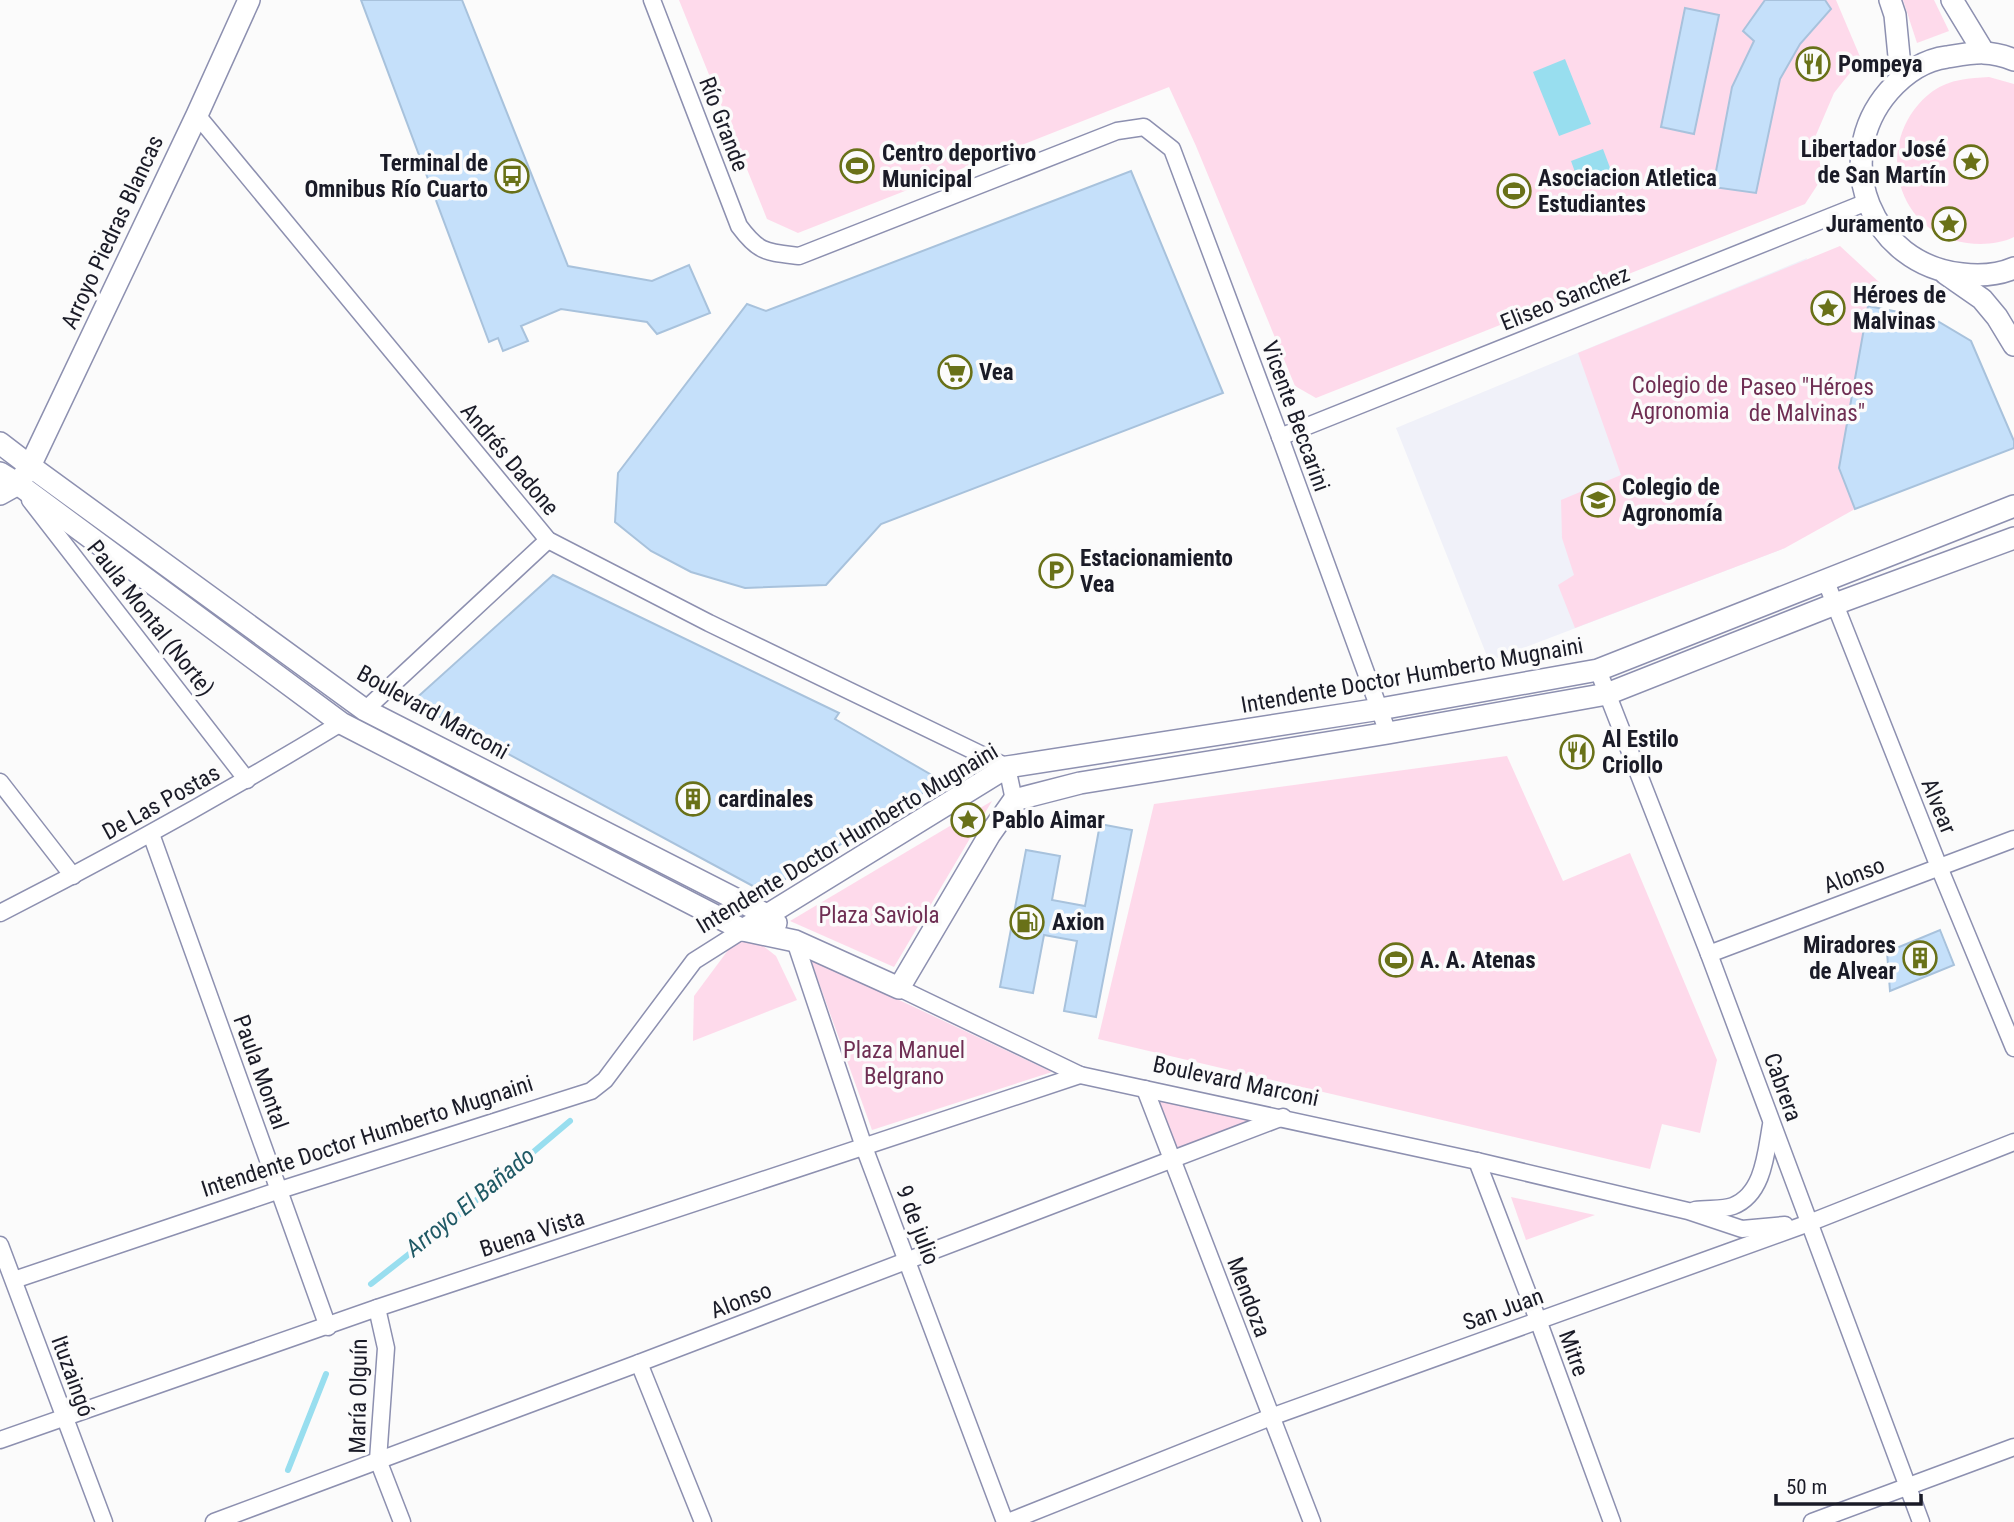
<svg xmlns="http://www.w3.org/2000/svg" width="2014" height="1522" font-family="'Roboto Condensed',sans-serif">
<style>
.built{fill:#f0f1f9}
.green{fill:#fedaeb}
.water{fill:#98deef}
.lines{fill:none;stroke-linecap:round;stroke-linejoin:round}
.stream{stroke:#98deef;stroke-width:6}
.building{fill:#c5e0fa;stroke:#a8c2dc;stroke-width:2}
.minor-casing{stroke:#8d90b0;stroke-width:19}
.secondary-casing{stroke:#8d90b0;stroke-width:24}
.minor{stroke:#fff;stroke-width:16}
.secondary{stroke:#fff;stroke-width:21}
.labels{text-anchor:middle;stroke-width:7;stroke-linejoin:round;paint-order:stroke}
.poi-label{font-size:23px;font-weight:bold;fill:#1a1b27;stroke:#fbfbfb;text-anchor:start}
.street-label{font-size:23px;fill:#1a1b27;stroke:#fbfbfb}
.park-label{font-size:23px;fill:#6f2e53;stroke:#fbfbfb}
.water-label{font-size:24px;font-style:italic;fill:#1f5965;stroke:#fbfbfb}
</style>
<rect width="100%" height="100%" fill="#fbfbfb"/>
<polygon class="built" points="1807,258 1760,452 1785,548 1489,661 1396,428"/>
<g class="green">
<polygon points="679,0 1836,0 1861,59 1834,93 1816,135 1822,178 1805,204 1316,398 1295,386 1196,146 1169,87 798,233 767,219"/>
<polygon points="1903,0 1934,0 1949,31 1917,43"/>
<path d="M1989 77 2014 84V237C2000 244 1982 245 1967 243 1891 232 1873 135 1933 91 1950 79 1970 78 1989 77Z"/>
<polygon points="1840,246 1880,283 1868,306 1839,468 1855,509 1785,548 1575,628 1558,585 1574,575 1562,538 1561,500 1621,475 1578,353"/>
<polygon points="1507,756 1563,881 1630,853 1717,1060 1700,1133 1662,1124 1650,1169 1098,1039 1154,804"/>
<polygon points="992,801 894,967 790,921"/>
<polygon points="743,930 776,956 797,1000 693,1041 694,996"/>
<polygon points="810,958 1052,1072 872,1130"/>
<polygon points="1156,1098 1262,1121 1177,1151"/>
<polygon points="1511,1197 1595,1215 1526,1240"/>
</g>
<g class="water">
<polygon points="1565,59 1591,124 1559,136 1533,72"/>
<polygon points="1603,149 1612,173 1580,186 1571,161"/>
</g>
<g class="lines">
<g class="stream">
<polyline points="371,1284 460,1214 570,1121"/>
<polyline points="288,1470 326,1374"/>
</g>
</g>
<g class="building">
<polygon points="361,0 462,0 568,266 652,281 689,265 710,313 657,334 647,322 561,309 521,326 528,341 503,351 498,338 489,342"/>
<polygon points="1765,0 1825,0 1831,9 1800,44 1780,79 1756,193 1713,187 1732,87 1754,41 1743,31"/>
<polygon points="1685,8 1719,15 1694,134 1661,127"/>
<polygon points="1131,171 1223,393 881,524 826,585 745,588 691,572 651,551 615,522 618,473 747,304 766,311"/>
<polygon points="1868,306 1934,319 1971,341 2014,441 2014,448 1855,509 1839,468"/>
<polygon points="553,575 839,713 835,719 942,781 764,892 412,702"/>
<polygon points="1100,824 1132,830 1096,1017 1064,1011 1077,941 1044,935 1033,993 1000,987 1026,850 1060,856 1052,900 1085,906"/>
<polygon points="1940,930 1954,965 1890,991 1887,952"/>
</g>
<g class="lines">
<defs>
<g id="minor">
<path d="M652 0 739 226C759 253 766 252 799 256L1117 131 1144 127 1172 149 1280 437 1388 733"/>
<polyline points="197,115 548,540 709,623 1007,767 1014,800"/>
<polyline points="1280,437 1867,202"/>
<polyline points="30,500 247,780"/>
<polyline points="1825,579 1939,867 2014,1048"/>
<polyline points="1598,670 1709,954 1921,1522"/>
<polyline points="365,710 548,540"/>
<polyline points="0,782 73,876"/>
<polyline points="151,834 328,1327"/>
<path d="M0 913C116 854 229 791 341 723"/>
<polyline points="795,941 864,1147 1005,1522"/>
<polyline points="1709,954 2014,839"/>
<polyline points="899,988 1080,1075 1477,1161 1688,1211 1742,1229 1785,1225"/>
<polyline points="1145,1089 1312,1522"/>
<polyline points="1477,1161 1538,1320 1612,1522"/>
<path d="M1695 1210C1707 1208 1723 1210 1733 1206 1764 1194 1766 1152 1771 1125"/>
<polyline points="0,1245 104,1522"/>
<polyline points="14,1280 280,1190 591,1091 605,1080 694,961 743,930"/>
<polyline points="377,1308 386,1348 378,1460 402,1522"/>
<polyline points="639,1363 703,1522"/>
<polyline points="0,1440 377,1308 1080,1075"/>
<polyline points="214,1522 639,1363 1283,1117"/>
<polyline points="1008,1522 1271,1417 1809,1223 2014,1142"/>
<polyline points="1812,1522 2014,1447"/>
</g>
<g id="secondary">
<polyline points="1890,0 1895,15 1901,77"/>
<polyline points="1952,0 1983,51"/>
<path d="M2014 60C1989 49 1972 53 1947 57 1924 60 1904 74 1889 91 1829 160 1872 265 1962 274 1979 276 1998 275 2014 268"/>
<polyline points="1946,274 1982,299 1997,317 2014,345"/>
<polyline points="0,443 30,466 365,710 767,915 776,923"/>
<polyline points="0,473 18,484 341,723 743,930 795,941 899,988 990,834 1014,800 1080,783 1388,733 1607,694 1835,604 2014,538"/>
<polyline points="0,494 18,484 30,466 197,115 249,0"/>
<polyline points="743,930 1007,767 1380,709 1598,670 2014,506"/>
</g>
</defs>
<use href="#minor" class="minor-casing"/>
<use href="#secondary" class="secondary-casing"/>
<use href="#minor" class="minor"/>
<use href="#secondary" class="secondary"/>
</g>
<defs>
<symbol id="restaurant-ring" viewBox="-11 -11 22 22"><circle r="9.5" fill="#fbfbfb" stroke="#697118" stroke-width="1.5"/><path d="M-5-6h1v4h1v-4h1v4h1v-4h1v5L-1.5 .5V6h-2V.5L-5-1ZM5-6V6H3V1.5H1.5Q1.5-4 5-6Z" fill="#697118"/></symbol>
<symbol id="sight-ring" viewBox="-11 -11 22 22"><circle r="9.5" fill="#fbfbfb" stroke="#697118" stroke-width="1.5"/><path d="M0-6L1.8-2.2L6-1.7L2.9 1.2L3.7 5.4L0 3.3L-3.7 5.4L-2.9 1.2L-6-1.7L-1.8-2.2Z" fill="#697118"/></symbol>
<symbol id="stadium-ring" viewBox="-11 -11 22 22"><circle r="9.5" fill="#fbfbfb" stroke="#697118" stroke-width="1.5"/><path d="M0-5a6.5 5 0 1 0 0 10a6.5 5 0 1 0 0-10ZM-3.5-1.8h7v3.6h-7Z" fill="#697118"/></symbol>
<symbol id="bus-ring" viewBox="-11 -11 22 22"><circle r="9.5" fill="#fbfbfb" stroke="#697118" stroke-width="1.5"/><path d="M-5-6H5V4H4V6H2V4H-2V6H-4V4H-5ZM-3.5-4V0h7V-4ZM-3.5 1.2v1.5H-2V1.2ZM2 1.2v1.5H3.5V1.2Z" fill="#697118"/></symbol>
<symbol id="supermarket-ring" viewBox="-11 -11 22 22"><circle r="9.5" fill="#fbfbfb" stroke="#697118" stroke-width="1.5"/><path d="M-6-5.5h2.5l.6 2H6L4.5 2H-2.5L-4.4-4H-6ZM-1.5 3.2a1.3 1.3 0 1 0 .1 0ZM3 3.2a1.3 1.3 0 1 0 .1 0Z" fill="#697118"/></symbol>
<symbol id="school-ring" viewBox="-11 -11 22 22"><circle r="9.5" fill="#fbfbfb" stroke="#697118" stroke-width="1.5"/><path d="M0-5L7-2L0 1L-7-2ZM-4 1L0 2.5L4 1V4Q0 6-4 4Z" fill="#697118"/></symbol>
<symbol id="parking-ring" viewBox="-11 -11 22 22"><circle r="9.5" fill="#fbfbfb" stroke="#697118" stroke-width="1.5"/><path d="M-3.5-5.5H1a3.5 3.5 0 0 1 0 7H-1V5.5H-3.5ZM-1-3.4V-.6H.8a1.4 1.4 0 0 0 0-2.8Z" fill="#697118"/></symbol>
<symbol id="building-ring" viewBox="-11 -11 22 22"><circle r="9.5" fill="#fbfbfb" stroke="#697118" stroke-width="1.5"/><path d="M-4-6H4V6H1V3H-1V6H-4ZM-2.5-4.3h1.7v1.8h-1.7ZM.8-4.3h1.7v1.8H.8ZM-2.5-1h1.7V.8h-1.7ZM.8-1h1.7V.8H.8Z" fill="#697118"/></symbol>
<symbol id="fuel-ring" viewBox="-11 -11 22 22"><circle r="9.5" fill="#fbfbfb" stroke="#697118" stroke-width="1.5"/><path d="M-5.5-6h7V0h2V4h1.3V-2.5L3-4.5l.8-.8L6-3V5H2.5V1h-1V6h-7ZM-4.2-4.7v3.2H.2V-4.7Z" fill="#697118"/></symbol>
</defs>
<g fill-rule="evenodd">
<use href="#restaurant-ring" x="1794" y="45" width="38" height="38"/>
<use href="#sight-ring" x="1952" y="143" width="38" height="38"/>
<use href="#stadium-ring" x="838" y="147" width="38" height="38"/>
<use href="#bus-ring" x="493" y="157" width="38" height="38"/>
<use href="#stadium-ring" x="1495" y="172" width="38" height="38"/>
<use href="#sight-ring" x="1930" y="205" width="38" height="38"/>
<use href="#sight-ring" x="1809" y="289" width="38" height="38"/>
<use href="#supermarket-ring" x="936" y="353" width="38" height="38"/>
<use href="#school-ring" x="1579" y="481" width="38" height="38"/>
<use href="#parking-ring" x="1037" y="552" width="38" height="38"/>
<use href="#restaurant-ring" x="1558" y="733" width="38" height="38"/>
<use href="#building-ring" x="674" y="780" width="38" height="38"/>
<use href="#sight-ring" x="949" y="801" width="38" height="38"/>
<use href="#fuel-ring" x="1008" y="903" width="38" height="38"/>
<use href="#building-ring" x="1901" y="939" width="38" height="38"/>
<use href="#stadium-ring" x="1377" y="941" width="38" height="38"/>
</g>
<g class="labels">
<g class="poi-label">
<text x="1838" y="72">Pompeya</text>
<text x="1946" y="157" text-anchor="end">Libertador José<tspan x="1946" dy="26">de San Martín</tspan></text>
<text x="882" y="161">Centro deportivo<tspan x="882" dy="26">Municipal</tspan></text>
<text x="488" y="171" text-anchor="end">Terminal de<tspan x="488" dy="26">Omnibus Río Cuarto</tspan></text>
<text x="1538" y="186">Asociacion Atletica<tspan x="1538" dy="26">Estudiantes</tspan></text>
<text x="1924" y="232" text-anchor="end">Juramento</text>
<text x="1853" y="303">Héroes de<tspan x="1853" dy="26">Malvinas</tspan></text>
<text x="979" y="380">Vea</text>
<text x="1622" y="495">Colegio de<tspan x="1622" dy="26">Agronomía</tspan></text>
<text x="1080" y="566">Estacionamiento<tspan x="1080" dy="26">Vea</tspan></text>
<text x="1602" y="747">Al Estilo<tspan x="1602" dy="26">Criollo</tspan></text>
<text x="718" y="807">cardinales</text>
<text x="992" y="828">Pablo Aimar</text>
<text x="1052" y="930">Axion</text>
<text x="1896" y="953" text-anchor="end">Miradores<tspan x="1896" dy="26">de Alvear</tspan></text>
<text x="1420" y="968">A. A. Atenas</text>
</g>
<g class="street-label">
<text transform="translate(724 124) rotate(69)" y="8">Río Grande</text>
<text transform="translate(112 232) rotate(-65)" y="8">Arroyo Piedras Blancas</text>
<text transform="translate(1565 298) rotate(-22)" y="8">Eliseo Sanchez</text>
<text transform="translate(1296 416) rotate(70)" y="8">Vicente Beccarini</text>
<text transform="translate(510 459) rotate(50)" y="8">Andrés Dadone</text>
<text transform="translate(151 618) rotate(52)" y="8">Paula Montal (Norte)</text>
<text transform="translate(1412 675) rotate(-10)" y="8">Intendente Doctor Humberto Mugnaini</text>
<text transform="translate(433 712) rotate(29)" y="8">Boulevard Marconi</text>
<text transform="translate(161 802) rotate(-29)" y="8">De Las Postas</text>
<text transform="translate(1939 806) rotate(68)" y="8">Alvear</text>
<text transform="translate(847 838) rotate(-31)" y="8">Intendente Doctor Humberto Mugnaini</text>
<text transform="translate(1854 875) rotate(-21)" y="8">Alonso</text>
<text transform="translate(261 1072) rotate(70)" y="8">Paula Montal</text>
<text transform="translate(1236 1081) rotate(12)" y="8">Boulevard Marconi</text>
<text transform="translate(1783 1087) rotate(70)" y="8">Cabrera</text>
<text transform="translate(367 1136) rotate(-18)" y="8">Intendente Doctor Humberto Mugnaini</text>
<text transform="translate(918 1225) rotate(69)" y="8">9 de julio</text>
<text transform="translate(532 1233) rotate(-18)" y="8">Buena Vista</text>
<text transform="translate(1249 1297) rotate(69)" y="8">Mendoza</text>
<text transform="translate(741 1300) rotate(-21)" y="8">Alonso</text>
<text transform="translate(1503 1309) rotate(-20)" y="8">San Juan</text>
<text transform="translate(1574 1353) rotate(70)" y="8">Mitre</text>
<text transform="translate(73 1376) rotate(70)" y="8">Ituzaingó</text>
<text transform="translate(358 1396) rotate(-89)" y="8">María Olguín</text>
</g>
<g class="park-label">
<text x="1680" y="393">Colegio de<tspan x="1680" dy="26">Agronomia</tspan></text>
<text x="1807" y="395">Paseo "Héroes<tspan x="1807" dy="26">de Malvinas"</tspan></text>
<text x="879" y="923">Plaza Saviola</text>
<text x="904" y="1058">Plaza Manuel<tspan x="904" dy="26">Belgrano</tspan></text>
</g>
<g class="water-label">
<text transform="translate(470 1202) rotate(-39)" y="8">Arroyo El Bañado</text>
</g>
</g>
<path d="M1776 1494v10h145v-10" fill="none" stroke="#1a1b27" stroke-width="3.5"/>
<text x="1786" y="1494" font-size="21" fill="#1a1b27" stroke="#fbfbfb" stroke-width="5" paint-order="stroke">50 m</text>
</svg>
